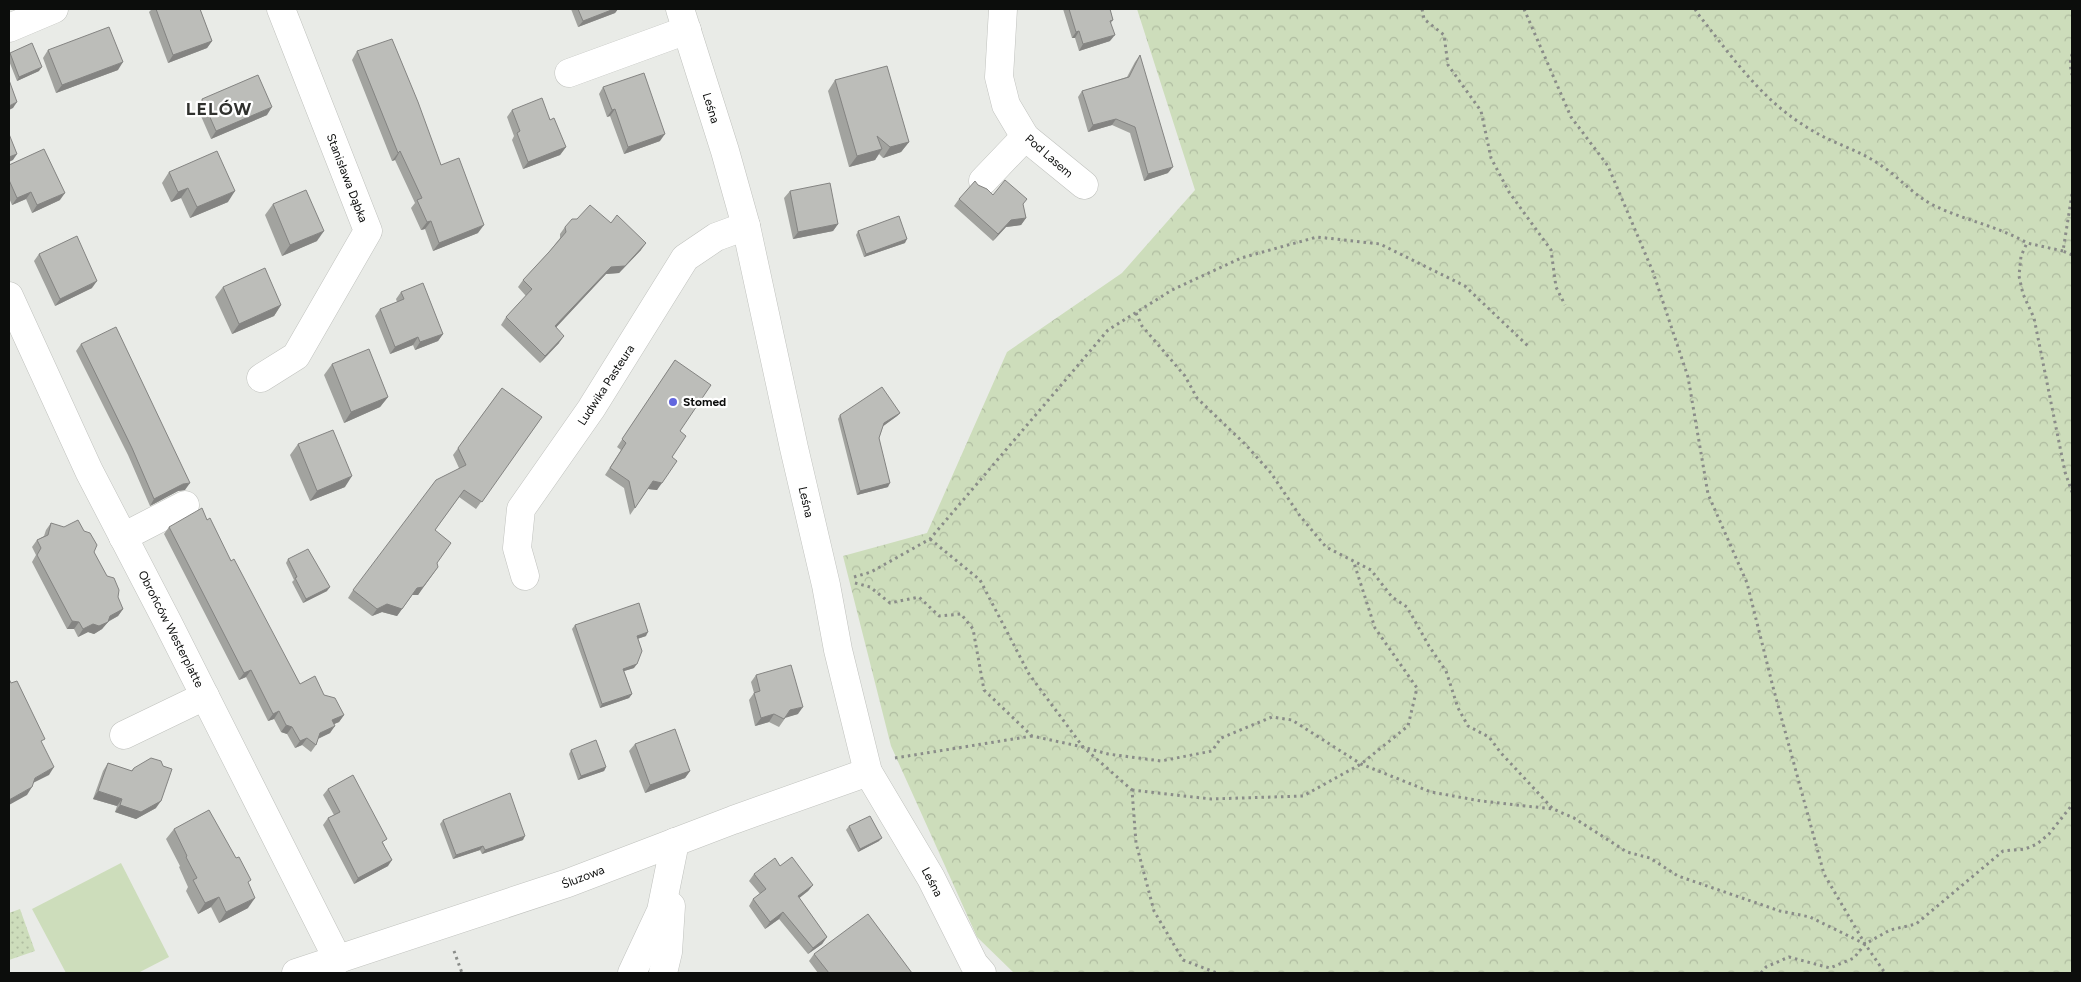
<svg xmlns="http://www.w3.org/2000/svg" width="2081" height="982" font-family="Figtree,sans-serif">
<style>
.grass{fill:#cdddbb}
.forest{fill:url(#forest-crowns)}
.park{fill:url(#park-dots)}
.lines{fill:none;stroke-linecap:round;stroke-linejoin:round}
.minor-casing{stroke:#c0c2be;stroke-width:29}
.path{stroke:#8a8c89;stroke-width:3;stroke-dasharray:2.5 4;stroke-linecap:butt}
.minor{stroke:#fff;stroke-width:28}
.wall{fill:#a2a39f}
.shaded-wall{fill:#848482}
.building{fill:#bcbdb9;stroke:#848482}
.poi-dot{fill:#6266de;stroke:#fff;stroke-width:2}
.labels{text-anchor:middle;stroke-width:4.5;stroke-linejoin:round;paint-order:stroke}
.street-label{font-size:12px;fill:#0c0d0c;stroke:#fff}
.poi-label{font-size:12px;font-weight:bold;fill:#0c0d0c;stroke:#fff;text-anchor:start}
.district-label{font-size:18px;font-weight:bold;letter-spacing:1px;fill:#30312e;stroke:#fff}
</style>
<defs>
<pattern id="forest-crowns" width="20" height="18" patternUnits="userSpaceOnUse" patternTransform="scale(1.25)"><rect width="20" height="18" fill="#cdddbb"/><path d="M2 6a3 3 0 1 1 6 0M12 15a3 3 0 1 1 6 0" fill="none" stroke="#afbca0"/></pattern>
<pattern id="park-dots" width="8" height="8" patternUnits="userSpaceOnUse" patternTransform="scale(1.25)"><rect width="8" height="8" fill="#cdddbb"/><path d="M2 2h.1M6 6h.1" fill="none" stroke="#afbca0" stroke-width="1.8" stroke-linecap="round"/></pattern>
</defs>
<rect width="100%" height="100%" fill="#e9ebe7"/>
<polygon class="grass" points="121,863 169,957 138,973 66,973 32,909"/>
<polygon class="forest" points="1137,9 2072,9 2072,973 1014,973 977,937 891,746 843,556 927,533 1007,352 1122,273 1195,190"/>
<polygon class="park" points="20,909 35,951 9,960 9,913"/>
<g class="lines">
<defs>
<g id="minor">
<polyline points="680,9 725,151 746,226 794,448 826,585 838,650 868,772 931,878 974,964 982,973"/>
<polyline points="1003,9 999,77 1006,105 1025,137 1084,185"/>
<polyline points="9,28 54,9"/>
<polyline points="569,73 687,30"/>
<polyline points="983,181 1025,137"/>
<polyline points="9,296 89,471 168,623 338,960"/>
<polyline points="261,378 296,356 368,231 281,9"/>
<polyline points="123,537 185,505"/>
<polyline points="525,576 517,548 521,509 591,409 685,258 716,237 746,226"/>
<polyline points="124,735 205,696"/>
<polyline points="296,973 568,883 733,820 868,772"/>
<polyline points="632,973 661,911 675,842"/>
<polyline points="663,973 668,952 671,906"/>
</g>
</defs>
<use href="#minor" class="minor-casing"/>
<g class="path">
<polyline points="1422,9 1424,19 1444,35 1448,65 1481,111 1491,158 1509,192 1551,250 1556,287 1565,305"/>
<polyline points="1524,9 1571,117 1608,166 1653,272 1688,377 1708,494 1747,583 1773,687 1824,874 1865,944 1885,973"/>
<path d="M1695 9 1698 14C1726 49 1753 88 1789 115 1801 124 1815 133 1828 139 1845 147 1863 153 1879 164 1898 176 1912 194 1933 205 1963 220 1998 226 2027 243"/>
<polyline points="2072,54 2070,64 2072,75"/>
<polyline points="2072,194 2063,251 2072,255"/>
<polyline points="2063,251 2027,243 2021,256 2019,276 2023,294 2034,318 2065,472 2072,492"/>
<polyline points="1136,313 1142,326 1185,376 1197,398 1245,444 1271,473 1300,516 1326,547 1371,570 1392,597 1407,607 1429,646 1446,671 1458,708 1468,726 1489,737 1501,753 1553,809 1574,818 1627,852 1650,858 1678,876 1780,911 1810,917 1865,944 1890,930 1916,924 2003,851 2025,849 2037,844 2049,834 2072,805"/>
<polyline points="930,539 980,580 1029,674 1083,747 1132,790 1136,843 1154,911 1183,960 1217,973"/>
<polyline points="854,577 871,572 930,539 1108,330 1172,290 1241,258 1317,237 1380,244 1465,286 1529,347"/>
<polyline points="855,583 870,587 890,603 919,597 939,616 961,614 973,629 984,690 1032,736 1083,747 1108,754 1161,761 1212,751 1221,738 1272,717 1292,720 1361,764 1431,792 1481,801 1553,809"/>
<polyline points="895,758 1032,736"/>
<polyline points="1132,790 1211,799 1303,796 1361,764 1408,726 1417,688 1375,628 1354,563"/>
<polyline points="454,951 462,973"/>
<polyline points="1761,973 1766,967 1789,957 1830,968 1854,958 1865,944"/>
</g>
<use href="#minor" class="minor"/>
</g>
<g class="wall">
<polygon points="152,9 200,9 212,41 207,48 168,63 149,12"/>
<polygon points="571,9 618,9 615,13 578,27"/>
<polygon points="1063,9 1110,9 1113,20 1111,23 1110,41 1079,51 1075,38 1072,38"/>
<polygon points="48,50 118,70 56,93 43,58"/>
<polygon points="357,51 441,165 478,233 433,251 425,229 421,230 411,208 415,203 395,160 392,161 352,60"/>
<polygon points="10,53 39,71 17,81 9,61 9,54"/>
<polygon points="1140,55 1168,173 1144,181 1130,133 1112,125 1088,132 1078,97 1082,91 1127,77 1135,62"/>
<polygon points="835,80 909,142 901,152 883,158 879,154 875,160 849,167 828,91"/>
<polygon points="603,87 660,141 624,154 610,116 607,117 599,94"/>
<polygon points="202,99 267,115 211,139 197,107"/>
<polygon points="512,110 566,147 560,155 523,169 512,140 514,136 507,117"/>
<polygon points="9,165 60,200 32,213 26,199 12,205 9,198"/>
<polygon points="169,172 228,202 190,218 181,198 171,202 162,183"/>
<polygon points="978,185 993,195 1023,205 1026,218 1021,225 1006,227 993,241 954,206 959,199"/>
<polygon points="790,191 838,224 833,231 793,239 784,198"/>
<polygon points="273,204 317,241 282,256 265,215"/>
<polygon points="565,227 641,250 619,273 606,274 556,327 559,343 540,363 501,325 506,317 526,296 518,287 523,280 549,252 560,238 560,234"/>
<polygon points="858,231 905,243 864,257 856,235"/>
<polygon points="39,254 92,288 55,306 34,261"/>
<polygon points="223,287 281,305 274,316 232,334 215,297"/>
<polygon points="401,292 443,334 438,341 415,350 413,345 390,354 375,316 380,309 397,302 396,299"/>
<polygon points="81,344 185,490 178,491 150,506 128,455 76,351"/>
<polygon points="675,360 680,431 672,457 657,490 648,489 630,515 624,488 605,475 621,450 617,447"/>
<polygon points="332,364 388,397 380,407 344,423 324,375"/>
<polygon points="502,388 542,417 476,509 459,497 435,530 437,563 418,595 412,595 397,616 382,612 372,616 348,598 353,590 459,468 453,455"/>
<polygon points="900,413 897,416 883,426 879,438 888,487 857,495 838,419 840,415"/>
<polygon points="298,444 345,487 310,501 290,455"/>
<polygon points="207,520 231,561 300,684 324,695 344,715 339,722 334,724 330,733 318,739 316,745 311,752 302,745 295,748 287,734 281,732 274,719 268,721 246,677 239,680 164,534 169,527"/>
<polygon points="51,523 94,552 123,609 118,616 108,622 102,629 94,634 88,632 78,637 74,629 67,629 32,562 36,555 32,547 37,540 44,536 46,530"/>
<polygon points="288,559 327,591 303,603 292,582 294,580 286,563"/>
<polygon points="575,625 646,636 637,639 634,668 624,671 632,694 629,698 600,708 572,629"/>
<polygon points="756,675 798,714 786,717 779,727 769,722 755,726 749,700 754,693 751,682"/>
<polygon points="635,744 690,771 685,778 645,793 629,751"/>
<polygon points="571,750 606,767 604,771 578,780 569,754"/>
<polygon points="108,763 131,771 134,768 156,808 136,819 115,812 117,806 93,799 103,771"/>
<polygon points="328,789 384,844 388,866 354,884 323,825 328,818 334,815 323,795"/>
<polygon points="443,820 523,840 482,854 480,850 453,859 440,824"/>
<polygon points="849,826 879,841 858,852 846,830"/>
<polygon points="174,829 248,884 248,908 219,923 211,907 198,914 186,891 188,887 179,867 180,866 166,839"/>
<polygon points="780,866 813,885 808,891 799,898 827,937 822,944 808,954 779,919 765,929 749,906 753,899 760,894 749,881 754,874"/>
<polygon points="814,954 912,973 818,973 809,961"/>
</g>
<g class="shaded-wall">
<polygon points="614,9 618,9 615,13 578,27 583,21"/>
<polygon points="1079,31 1075,38 1072,38 1076,32"/>
<polygon points="1115,35 1110,41 1079,51 1083,44"/>
<polygon points="212,41 207,48 168,63 173,55"/>
<polygon points="123,62 118,70 56,93 62,85"/>
<polygon points="42,67 39,71 17,81 19,77"/>
<polygon points="17,102 13,108 9,110 9,106"/>
<polygon points="272,107 267,115 211,139 216,131"/>
<polygon points="615,109 610,116 607,117 612,110"/>
<polygon points="1116,119 1112,125 1088,132 1093,125"/>
<polygon points="665,134 660,141 624,154 628,147"/>
<polygon points="909,142 901,152 883,158 890,147"/>
<polygon points="566,147 560,155 523,169 528,162"/>
<polygon points="882,149 875,160 849,167 857,156"/>
<polygon points="400,151 395,160 392,161 398,153"/>
<polygon points="17,154 13,160 9,162 9,157"/>
<polygon points="1173,167 1168,173 1144,181 1148,174"/>
<polygon points="188,188 181,198 171,202 178,192"/>
<polygon points="235,191 228,202 190,218 197,207"/>
<polygon points="31,192 26,199 12,205 17,198"/>
<polygon points="65,193 60,200 32,213 37,205"/>
<polygon points="1026,218 1021,225 1006,227 993,241 998,234 1011,220"/>
<polygon points="431,221 425,229 421,230 427,222"/>
<polygon points="838,224 833,231 793,239 798,232"/>
<polygon points="484,225 478,233 433,251 439,243"/>
<polygon points="324,231 317,241 282,256 290,245"/>
<polygon points="907,239 905,243 864,257 866,254"/>
<polygon points="646,243 641,250 619,273 606,274 550,334 555,326 611,267"/>
<polygon points="97,281 92,288 55,306 60,299"/>
<polygon points="281,305 274,316 232,334 239,324"/>
<polygon points="443,334 438,341 415,350 420,342"/>
<polygon points="564,336 559,343 540,363 545,356"/>
<polygon points="418,337 413,345 390,354 395,347"/>
<polygon points="388,397 380,407 344,423 351,412"/>
<polygon points="900,413 897,416 882,427 884,423"/>
<polygon points="352,476 345,487 310,501 317,491"/>
<polygon points="653,481 662,483 657,490 648,489"/>
<polygon points="190,483 185,490 178,491 150,506 154,499 183,484"/>
<polygon points="890,483 888,487 857,495 860,491"/>
<polygon points="438,567 418,595 412,595 397,616 382,612 372,616 377,609 417,588"/>
<polygon points="330,587 327,591 303,603 306,599"/>
<polygon points="123,609 118,616 105,623 110,616"/>
<polygon points="72,621 79,622 74,629 67,629"/>
<polygon points="108,622 102,629 94,634 88,632 78,637 83,629 93,624"/>
<polygon points="648,632 646,636 634,640 637,636"/>
<polygon points="637,664 634,668 621,672 623,669"/>
<polygon points="251,670 246,677 239,680 244,673"/>
<polygon points="632,694 629,698 600,708 602,704"/>
<polygon points="803,707 798,714 785,718 790,710"/>
<polygon points="279,711 274,719 268,721 273,714"/>
<polygon points="774,714 769,722 755,726 761,718"/>
<polygon points="344,715 339,722 327,727 332,720"/>
<polygon points="286,725 292,727 287,734 281,732"/>
<polygon points="335,726 330,733 315,740 320,733"/>
<polygon points="307,738 302,745 295,748 300,741"/>
<polygon points="54,767 49,775 29,785 35,778"/>
<polygon points="606,767 604,771 578,780 581,776"/>
<polygon points="690,771 685,778 645,793 650,785"/>
<polygon points="32,787 27,795 9,805 9,800"/>
<polygon points="98,791 122,799 117,806 93,799"/>
<polygon points="161,801 156,808 136,819 115,812 120,805"/>
<polygon points="525,836 523,840 482,854 485,850"/>
<polygon points="882,838 879,841 858,852 860,849"/>
<polygon points="483,846 480,850 453,859 456,855"/>
<polygon points="392,860 388,866 354,884 358,878"/>
<polygon points="813,885 808,891 793,903 798,896"/>
<polygon points="219,897 211,907 198,914 205,903"/>
<polygon points="255,898 248,908 219,923 226,912"/>
<polygon points="783,912 779,919 765,929 770,922"/>
<polygon points="827,937 822,944 808,954 813,948"/>
</g>
<g class="building">
<polygon points="156,9 200,9 212,41 173,55"/>
<polygon points="578,9 614,9 583,21"/>
<polygon points="1069,9 1110,9 1113,20 1110,21 1115,35 1083,44 1079,31 1076,32"/>
<polygon points="109,27 123,62 62,85 48,50"/>
<polygon points="392,39 418,102 441,165 459,158 484,225 439,243 431,221 427,222 417,200 422,198 400,151 398,153 357,51"/>
<polygon points="32,43 42,67 19,77 10,53"/>
<polygon points="1140,55 1173,167 1148,174 1135,127 1116,119 1093,125 1082,91 1129,77"/>
<polygon points="887,66 909,142 890,147 877,136 882,149 857,156 835,80"/>
<polygon points="644,73 665,134 628,147 615,109 612,110 603,87"/>
<polygon points="258,75 272,107 216,131 202,99"/>
<polygon points="9,80 17,102 9,106"/>
<polygon points="542,98 550,120 554,118 566,147 528,162 517,133 520,131 512,110"/>
<polygon points="9,134 17,154 9,157"/>
<polygon points="44,149 65,193 37,205 31,192 17,198 9,180 9,165"/>
<polygon points="217,151 235,191 197,207 188,188 178,192 169,172"/>
<polygon points="1005,180 1027,199 1023,204 1026,218 1011,220 998,234 959,199 975,181 978,185 987,189 993,195"/>
<polygon points="830,183 838,224 798,232 790,191"/>
<polygon points="306,190 324,231 290,245 273,204"/>
<polygon points="590,205 611,223 617,215 646,243 625,266 611,267 555,326 564,336 545,356 506,317 532,289 523,280 549,252 566,232 565,227 572,219 577,219"/>
<polygon points="899,216 907,239 866,254 858,231"/>
<polygon points="77,236 97,281 60,299 39,254"/>
<polygon points="265,268 281,305 239,324 223,287"/>
<polygon points="423,283 443,334 420,342 418,337 395,347 380,309 404,299 401,292"/>
<polygon points="116,327 190,483 183,484 154,499 132,448 81,344"/>
<polygon points="369,349 388,397 351,412 332,364"/>
<polygon points="675,360 711,385 680,431 686,436 672,457 677,461 662,483 653,481 635,508 629,481 610,468 626,443 622,439"/>
<polygon points="882,387 900,413 884,423 879,438 890,483 860,491 840,415"/>
<polygon points="502,388 542,417 482,502 464,490 435,530 451,543 437,563 438,567 423,587 417,588 402,609 387,604 377,609 353,590 436,480 466,465 458,448"/>
<polygon points="333,430 352,476 317,491 298,444"/>
<polygon points="202,508 207,520 210,518 231,561 234,559 300,684 315,676 324,695 335,698 344,715 332,720 335,726 320,733 316,745 307,738 300,741 292,727 286,725 279,711 273,714 251,670 244,673 169,527"/>
<polygon points="78,520 84,531 90,533 97,545 94,552 107,576 114,578 119,590 118,597 123,609 110,616 108,622 99,626 93,624 83,629 79,622 72,621 37,555 41,548 37,540 48,535 51,523 64,527"/>
<polygon points="308,549 330,587 306,599 295,578 297,577 288,559"/>
<polygon points="639,603 648,632 637,636 642,651 637,664 623,669 632,694 602,704 575,625"/>
<polygon points="791,665 803,707 790,710 784,719 774,714 761,718 754,693 760,691 756,675"/>
<polygon points="9,679 11,683 17,681 45,739 41,741 54,767 35,778 32,787 9,800"/>
<polygon points="675,729 690,771 650,785 635,744"/>
<polygon points="596,740 606,767 581,776 571,750"/>
<polygon points="151,758 161,761 163,766 172,769 161,801 141,812 120,805 122,799 98,791 108,763 132,771 134,768"/>
<polygon points="353,775 387,839 382,842 392,860 358,878 328,818 340,812 328,789"/>
<polygon points="510,793 525,836 485,850 483,846 456,855 443,820"/>
<polygon points="209,810 236,858 239,857 251,880 248,882 255,898 226,912 219,897 205,903 193,880 197,878 186,857 187,856 174,829"/>
<polygon points="870,816 882,838 860,849 849,826"/>
<polygon points="792,857 813,885 798,896 827,937 813,948 783,912 770,922 753,899 766,889 754,874 775,858 780,866"/>
<polygon points="868,914 912,973 829,973 814,954"/>
</g>
<circle class="poi-dot" cx="673" cy="402" r="5"/>
<g class="labels">
<g class="street-label">
<text transform="translate(711 108) rotate(73)" y="4">Leśna</text>
<text transform="translate(1049 156) rotate(41)" y="4">Pod Lasem</text>
<text transform="translate(347 178) rotate(69)" y="4">Stanisława Dąbka</text>
<text transform="translate(606 385) rotate(-57)" y="4">Ludwika Pasteura</text>
<text transform="translate(806 502) rotate(77)" y="4">Leśna</text>
<text transform="translate(171 629) rotate(63)" y="4">Obrońców Westerplatte</text>
<text transform="translate(583 877) rotate(-21)" y="4">Śluzowa</text>
<text transform="translate(932 882) rotate(62)" y="4">Leśna</text>
</g>
<g class="poi-label">
<text x="683" y="406">Stomed</text>
</g>
<g class="district-label">
<text x="219" y="115">LELÓW</text>
</g>
</g>
<rect width="2081" height="982" fill="none" stroke="#0c0d0c" stroke-width="20"/>
</svg>
